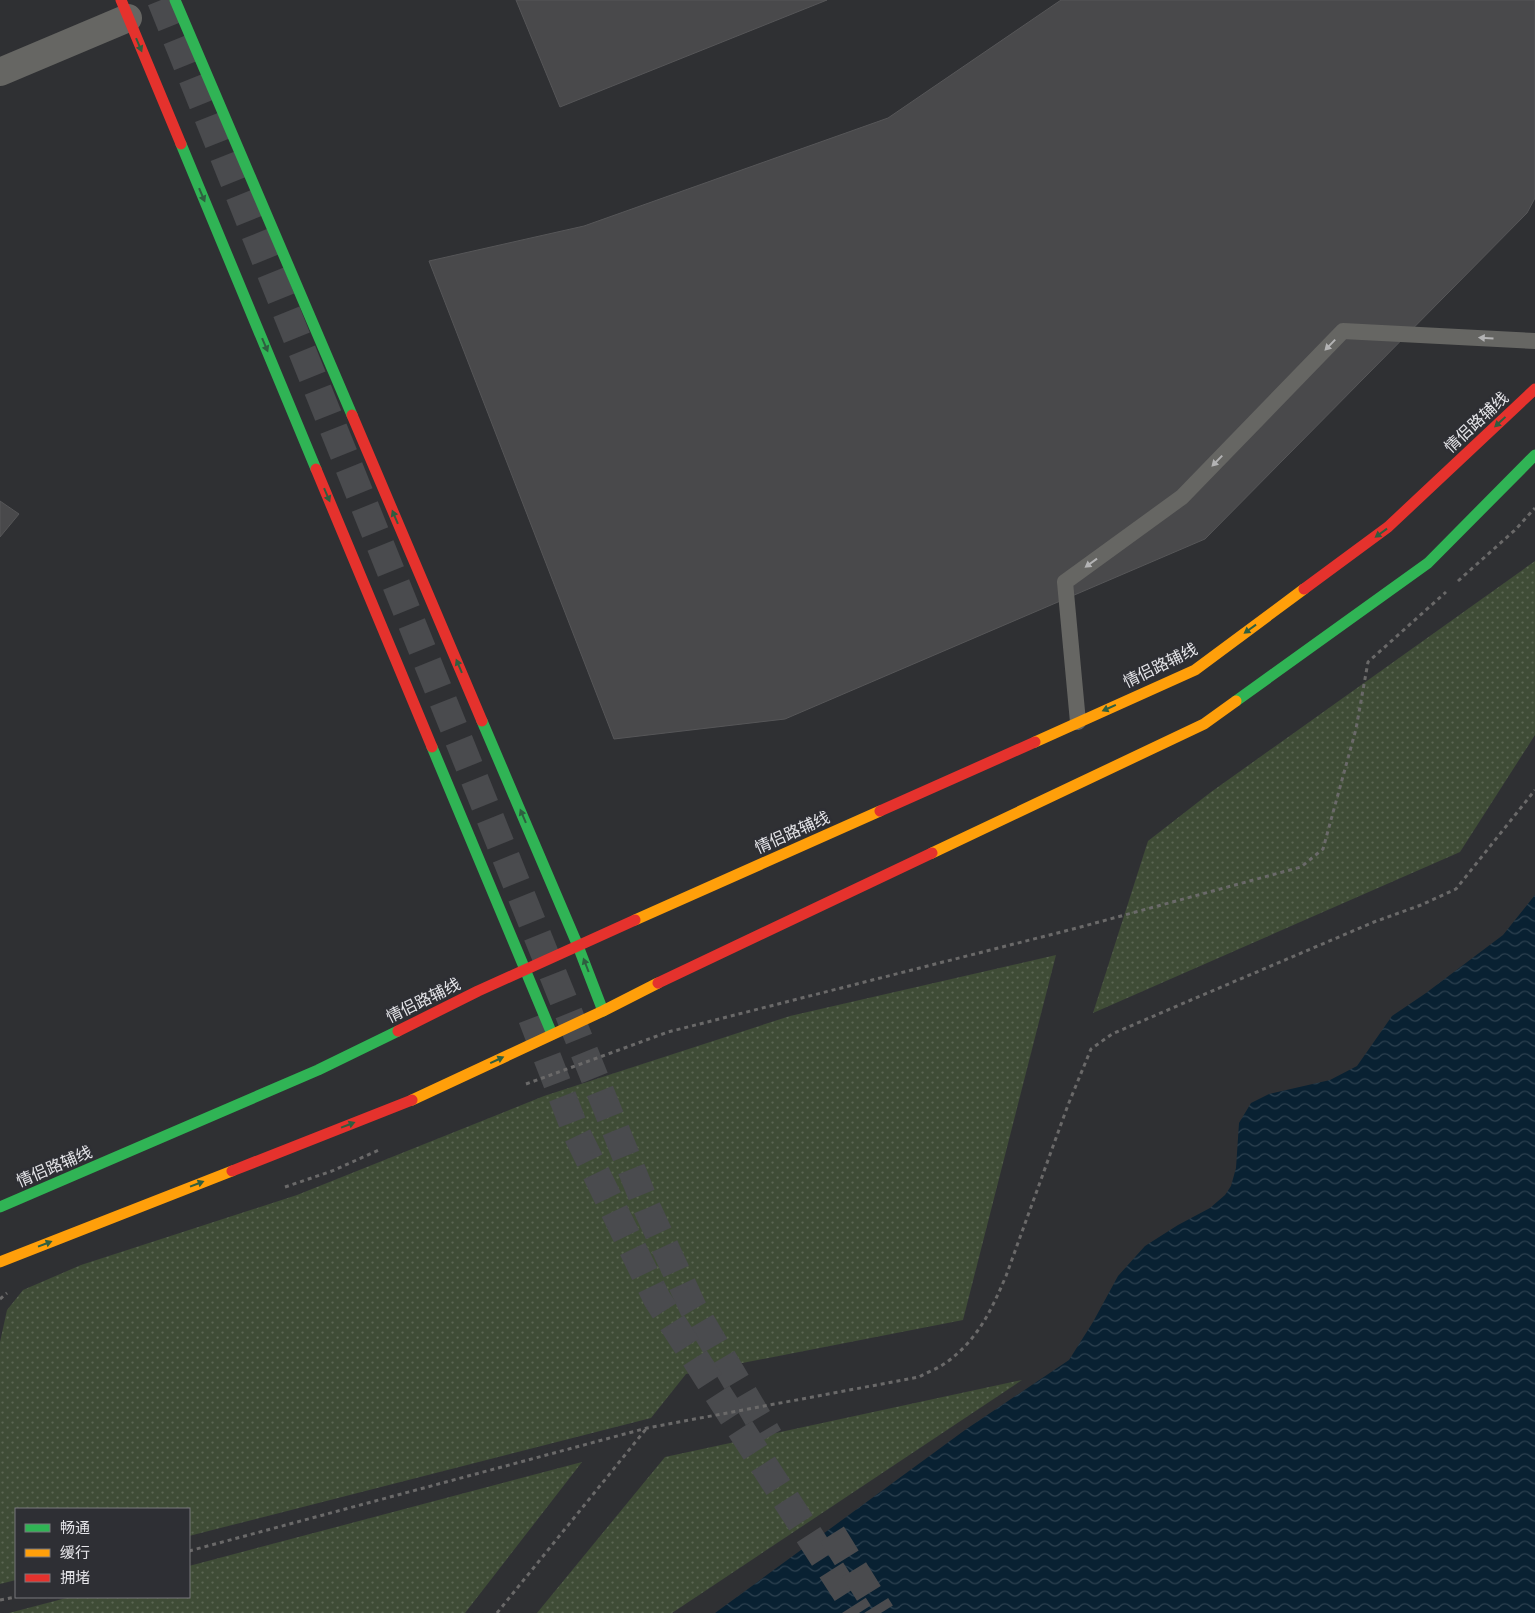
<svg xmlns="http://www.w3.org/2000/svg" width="1535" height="1613" font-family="'Space Grotesk','Noto Sans SC',sans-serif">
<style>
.grass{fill:url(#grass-dots)}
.water{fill:url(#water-waves)}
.building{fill:#49494b;stroke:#565658}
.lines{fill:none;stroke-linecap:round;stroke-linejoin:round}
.secondary-tunnel{stroke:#4a4b4e;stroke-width:28;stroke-dasharray:28 14;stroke-linecap:butt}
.path{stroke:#6a6969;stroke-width:3;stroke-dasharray:4 4;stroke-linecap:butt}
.lane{stroke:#666663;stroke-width:16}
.street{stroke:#666663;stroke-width:28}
.fast{stroke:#30b455;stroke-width:11}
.slow{stroke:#ff9f0a;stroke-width:11}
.jam{stroke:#e5322d;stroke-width:11}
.oneway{fill:#2f5e40}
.oneway2{fill:#b3b3b4}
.labels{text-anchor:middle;stroke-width:5;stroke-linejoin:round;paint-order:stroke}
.street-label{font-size:16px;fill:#e6e6ea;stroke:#2e2f34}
</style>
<defs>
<pattern id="grass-dots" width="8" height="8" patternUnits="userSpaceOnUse" patternTransform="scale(1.25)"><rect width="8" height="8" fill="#3f4c36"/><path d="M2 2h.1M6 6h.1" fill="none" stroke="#5b6653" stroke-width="1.8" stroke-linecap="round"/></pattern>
<pattern id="water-waves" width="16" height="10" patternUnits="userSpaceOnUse" patternTransform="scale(1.25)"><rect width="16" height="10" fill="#092132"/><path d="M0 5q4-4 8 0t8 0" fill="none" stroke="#2d4150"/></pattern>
</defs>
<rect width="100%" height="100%" fill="#2f3033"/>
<g class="grass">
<polygon points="1535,561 1535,735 1460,852 1093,1013 1148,841 1211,792"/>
<polygon points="1056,955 963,1320 686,1374 651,1418 189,1536 189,1509 16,1509 16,1580 0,1584 0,1342 7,1310 23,1290 81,1265 297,1195 544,1096 790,1016"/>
<polygon points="1022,1380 672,1613 537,1613 665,1457"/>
<polygon points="582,1462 465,1613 9,1613 70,1597 189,1597 189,1566"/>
</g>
<polygon class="water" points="1535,895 1535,1613 715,1613 965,1430 1069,1360 1093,1322 1118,1276 1145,1246 1178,1225 1210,1208 1225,1195 1231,1186 1236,1168 1239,1123 1251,1103 1269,1094 1330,1080 1357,1066 1392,1016 1426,993 1503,935"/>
<g class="building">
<polygon points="516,0 827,0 560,107"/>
<polygon points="1061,0 1535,0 1535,198 1527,213 1205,539 785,719 614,739 429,261 584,226 888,118"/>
<polygon points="0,501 19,514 0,537"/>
</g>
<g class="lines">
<g class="secondary-tunnel">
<polyline points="161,0 647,1208 693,1308 769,1437"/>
<polyline points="532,1018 576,1132 657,1299 859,1613"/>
<polyline points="832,1534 881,1613"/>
</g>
<g class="path">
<polyline points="1458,581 1515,530 1535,508"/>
<polyline points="526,1084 668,1032 1077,928 1301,867 1323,849 1356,729 1368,662 1446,592"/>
<polyline points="285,1187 332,1171 379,1150"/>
<polyline points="0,1299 7,1293"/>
<path d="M189 1551 647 1428 919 1377C928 1372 939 1368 947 1362 978 1339 991 1311 1006 1276L1068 1105 1091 1049 1112 1034 1191 1000 1374 922 1421 905 1456 889 1535 790"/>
<polyline points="0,1600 16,1597"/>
<polyline points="497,1613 646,1429"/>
</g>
<polyline class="lane" points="1078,722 1065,582 1182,497 1343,331 1535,341"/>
<polyline class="street" points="0,72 128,18"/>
<g class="fast">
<polyline points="175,0 352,415"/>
<polyline points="181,144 316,469"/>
<polyline points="1236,701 1428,563 1535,455"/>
<polyline points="482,721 578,946 603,1011"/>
<polyline points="432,747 552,1034"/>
<polyline points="0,1207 318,1070 398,1031"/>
</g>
<g class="slow">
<polyline points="1035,742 1195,670 1304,589"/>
<polyline points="932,853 1204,724 1236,701"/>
<polyline points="635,920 880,811"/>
<polyline points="412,1100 603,1011 658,983"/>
<polyline points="0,1262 232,1171"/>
</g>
<g class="jam">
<polyline points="121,0 181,144"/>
<polyline points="352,415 482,721"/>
<polyline points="316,469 432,747"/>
<polyline points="1304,589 1388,527 1535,389"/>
<polyline points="880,811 1035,742"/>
<polyline points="658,983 932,853"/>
<polyline points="398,1031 478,991 635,920"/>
<polyline points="232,1171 412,1100"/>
</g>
</g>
<defs><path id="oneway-solid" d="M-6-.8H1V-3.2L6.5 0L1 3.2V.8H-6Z" transform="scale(1.25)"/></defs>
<g class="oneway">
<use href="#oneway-solid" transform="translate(139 45) rotate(67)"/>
<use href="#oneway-solid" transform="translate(202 195) rotate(67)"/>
<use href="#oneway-solid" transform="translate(265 345) rotate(67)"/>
<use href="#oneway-solid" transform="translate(1500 422) rotate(137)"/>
<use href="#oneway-solid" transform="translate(327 495) rotate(67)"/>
<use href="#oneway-solid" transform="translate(395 517) rotate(-113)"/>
<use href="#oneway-solid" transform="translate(1381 533) rotate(144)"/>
<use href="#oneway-solid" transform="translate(1250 629) rotate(144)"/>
<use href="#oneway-solid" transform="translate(459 666) rotate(-113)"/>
<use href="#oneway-solid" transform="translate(1109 708) rotate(156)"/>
<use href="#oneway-solid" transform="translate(523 816) rotate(-113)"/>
<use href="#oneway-solid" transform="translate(586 965) rotate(-111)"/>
<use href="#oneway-solid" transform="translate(497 1060) rotate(-25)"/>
<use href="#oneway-solid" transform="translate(348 1125) rotate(-21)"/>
<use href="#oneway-solid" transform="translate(197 1184) rotate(-21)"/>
<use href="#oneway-solid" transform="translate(45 1244) rotate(-21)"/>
</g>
<g class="oneway2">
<use href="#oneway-solid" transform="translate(1486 338) rotate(-177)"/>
<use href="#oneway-solid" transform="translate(1330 345) rotate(134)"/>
<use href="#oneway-solid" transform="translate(1217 461) rotate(134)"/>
<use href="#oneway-solid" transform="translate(1091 563) rotate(144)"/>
</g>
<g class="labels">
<g class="street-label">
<text transform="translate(1476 422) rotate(-43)" y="6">情侣路辅线</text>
<text transform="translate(1160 665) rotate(-26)" y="6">情侣路辅线</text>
<text transform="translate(792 832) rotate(-24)" y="6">情侣路辅线</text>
<text transform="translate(423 1000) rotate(-26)" y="6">情侣路辅线</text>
<text transform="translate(54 1166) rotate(-23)" y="6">情侣路辅线</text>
</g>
</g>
<rect x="15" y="1508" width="175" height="90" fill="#2e2f34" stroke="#78787d"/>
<rect x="25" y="1524" width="25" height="8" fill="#30b455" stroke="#78787d"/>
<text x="60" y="1533" font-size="15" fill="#e6e6ea">畅通</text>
<rect x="25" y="1549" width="25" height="8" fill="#ff9f0a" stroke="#78787d"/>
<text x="60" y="1558" font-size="15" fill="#e6e6ea">缓行</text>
<rect x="25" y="1574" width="25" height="8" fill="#e5322d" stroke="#78787d"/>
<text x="60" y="1583" font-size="15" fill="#e6e6ea">拥堵</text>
</svg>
